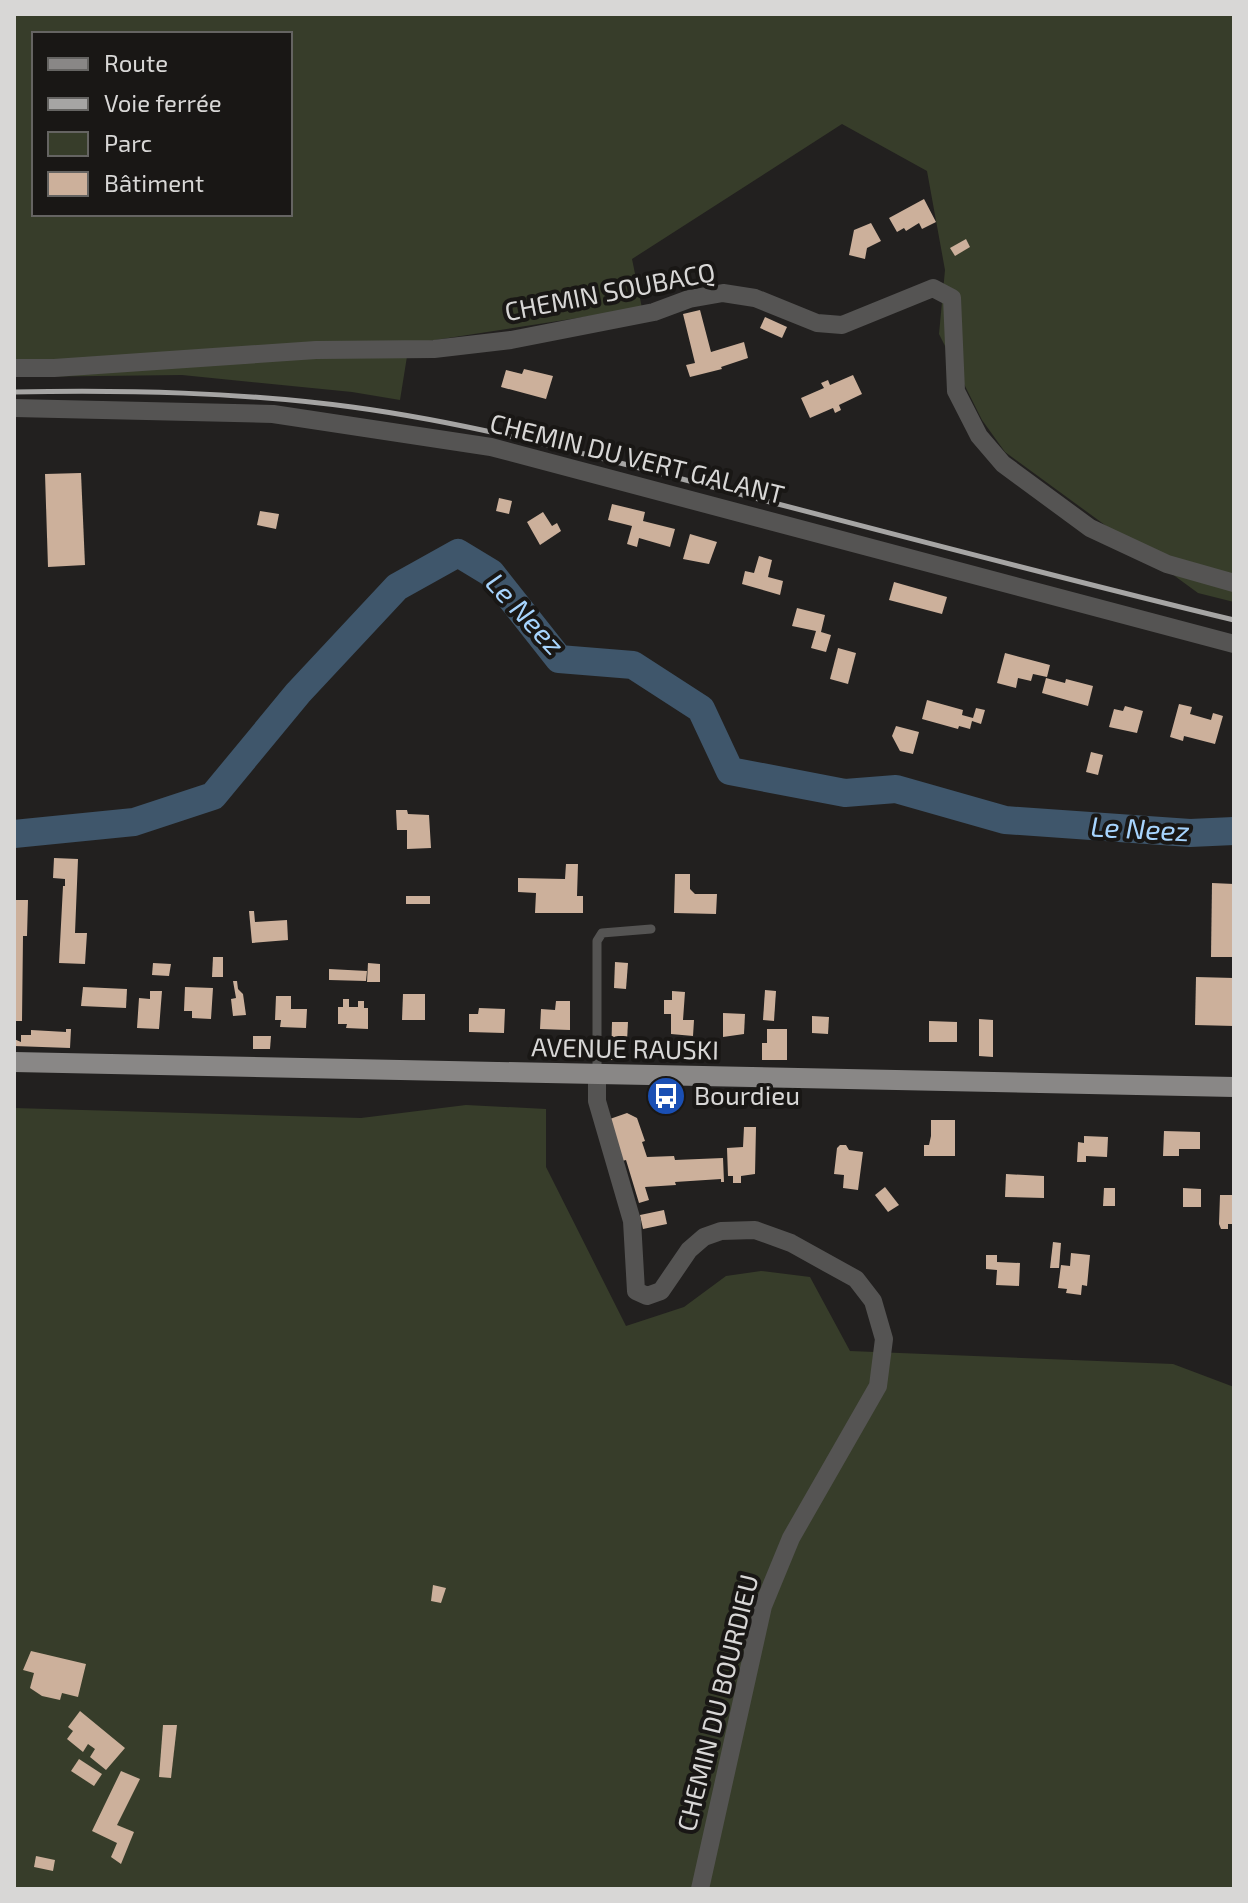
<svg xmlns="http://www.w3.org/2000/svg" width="1248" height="1903" font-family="'Exo 2',sans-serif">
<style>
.green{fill:#373d2a;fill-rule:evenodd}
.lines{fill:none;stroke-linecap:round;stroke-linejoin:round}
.river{stroke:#3f566b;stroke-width:28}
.building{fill:#ccb09b}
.service{stroke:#555453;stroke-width:9}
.minor{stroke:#555453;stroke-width:18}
.primary{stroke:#898786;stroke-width:20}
.rail{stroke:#a6a5a4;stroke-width:5}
.labels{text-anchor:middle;stroke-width:8;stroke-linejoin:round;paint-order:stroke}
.street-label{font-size:26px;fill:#d8d7d6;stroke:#191715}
.poi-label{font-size:26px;fill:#d8d7d6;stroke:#191715;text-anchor:start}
.water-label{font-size:28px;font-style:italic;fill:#a7d4fd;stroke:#191715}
</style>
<rect width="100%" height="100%" fill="#22201f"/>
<g class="green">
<path d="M14 14H1234V602L1198 593 1005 452 982 420 939 334 945 270 927 171 842 124 632 259 642 308 409 344 400 400 352 392 182 375 14 377ZM34 34H290V214H34Z"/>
<polygon points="466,1105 546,1109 546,1167 626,1326 684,1307 726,1276 761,1271 810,1277 850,1351 1173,1364 1234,1387 1234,1889 14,1889 14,1108 361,1118"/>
</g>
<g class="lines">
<polyline class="river" points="14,834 134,822 213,796 298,693 397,587 458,553 491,573 559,659 633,665 701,709 730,771 845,793 896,789 1005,820 1190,833 1234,831"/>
</g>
<g class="building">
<polygon points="924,199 936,222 922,229 919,223 906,231 904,228 897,232 889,218"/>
<polygon points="871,223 881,241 867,248 865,259 849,255 854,230"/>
<polygon points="966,239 970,247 955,256 950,248"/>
<polygon points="700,310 711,352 744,342 748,358 721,367 722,369 690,377 686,365 695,363 683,314"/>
<polygon points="765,317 787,327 782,338 760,328"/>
<polygon points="524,369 553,376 546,399 501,387 506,370 522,374"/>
<polygon points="853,375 862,394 839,405 841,410 835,413 833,408 810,418 801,398 824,388 821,383 828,380 830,385"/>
<polygon points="81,473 85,565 48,567 45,474"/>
<polygon points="499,498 512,501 509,514 496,511"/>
<polygon points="612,504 645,512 643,521 675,529 670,547 639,538 637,547 627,544 632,526 608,520"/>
<polygon points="260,511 279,514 276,529 257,525"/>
<polygon points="543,512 552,526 557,523 561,531 540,545 527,522"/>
<polygon points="690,534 717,542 709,564 683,559"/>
<polygon points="759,556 772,560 768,577 783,581 780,595 742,584 745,571 754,573"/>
<polygon points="894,582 947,597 942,614 889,600"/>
<polygon points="797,608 825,615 821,632 831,635 826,652 811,648 816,631 792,626"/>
<polygon points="838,648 856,653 848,684 830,679"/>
<polygon points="1005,653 1050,665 1047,677 1033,674 1031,681 1018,678 1016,688 997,683"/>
<polygon points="1046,678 1065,683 1066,679 1093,686 1088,706 1042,693"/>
<polygon points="927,700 963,710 962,715 973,718 976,708 985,710 981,724 972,721 970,729 959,726 958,729 922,719"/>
<polygon points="1179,704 1192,707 1190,714 1211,720 1213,713 1223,716 1215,744 1184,736 1183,741 1170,737"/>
<polygon points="1125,706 1143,711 1137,733 1109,727 1114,709 1123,711"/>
<polygon points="896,726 919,732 913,754 900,751 892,736"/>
<polygon points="1091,752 1103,755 1098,775 1086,772"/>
<polygon points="396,810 407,810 408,814 429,815 431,848 407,849 407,830 397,830"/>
<polygon points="54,858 78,859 75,933 87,933 85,964 59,963 63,886 65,886 65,879 53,878"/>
<polygon points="566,864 578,864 577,896 583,896 583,913 535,913 536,893 518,892 518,878 565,879"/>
<polygon points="675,874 690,874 690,889 695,894 717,894 716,914 674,913"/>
<polygon points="1212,883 1234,884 1234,957 1211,957"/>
<rect x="406" y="896" width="24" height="8"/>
<polygon points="14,900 28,900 27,936 23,936 22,1021 14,1021"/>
<polygon points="249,911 254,911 255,922 287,920 288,940 252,943"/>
<polygon points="213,957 223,957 223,977 212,977"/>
<polygon points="615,962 628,963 626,989 614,988"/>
<polygon points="153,963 171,964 169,976 152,975"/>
<polygon points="368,963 380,964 380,982 367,982"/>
<polygon points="329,969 367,971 366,981 329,980"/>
<polygon points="1196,977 1234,978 1234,1026 1195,1025"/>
<polygon points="233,981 237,981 238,989 243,994 246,1015 233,1016 231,999 236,998"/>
<polygon points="83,987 127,989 126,1008 81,1006"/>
<polygon points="185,987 213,988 211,1019 192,1018 192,1011 184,1011"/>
<polygon points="765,990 776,991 774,1021 763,1020"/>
<polygon points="150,991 162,991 159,1029 137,1028 139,998 150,999"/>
<polygon points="672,991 685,992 683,1020 694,1020 693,1036 671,1034 671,1014 664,1014 664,1000 672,1000"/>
<polygon points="403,994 425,994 425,1020 402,1020"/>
<polygon points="276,996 291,996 291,1009 307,1009 306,1028 280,1027 281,1020 275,1020"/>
<polygon points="343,999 349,999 349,1007 358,1007 358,1001 364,1001 364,1008 368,1008 368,1029 346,1028 347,1024 338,1024 338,1007 343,1007"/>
<polygon points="556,1001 570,1001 570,1030 540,1029 541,1009 555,1010"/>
<polygon points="479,1008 505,1009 504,1033 469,1032 469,1014 478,1014"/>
<polygon points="723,1013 745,1014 744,1034 723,1037"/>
<polygon points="812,1016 829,1017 828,1034 812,1033"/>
<polygon points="979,1019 993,1020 993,1057 979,1056"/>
<polygon points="929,1021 957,1022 957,1042 929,1042"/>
<polygon points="612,1022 628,1022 626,1060 611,1060"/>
<polygon points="66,1029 71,1029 70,1048 14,1046 14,1039 21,1042 21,1035 31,1035 31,1030 66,1032"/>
<polygon points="767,1029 787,1029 787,1060 762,1060 762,1043 767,1043"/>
<polygon points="253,1036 271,1036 270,1049 253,1049"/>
<polygon points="627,1113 637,1118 645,1141 642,1142 647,1157 674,1156 675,1160 723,1158 724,1182 721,1182 721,1179 675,1182 676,1185 645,1187 649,1200 639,1203 626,1160 622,1161 607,1120"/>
<polygon points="931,1120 955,1120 955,1156 924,1156 924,1145 929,1145 931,1136"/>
<polygon points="744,1127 756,1127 755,1174 741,1176 741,1183 733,1183 733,1176 728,1176 727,1148 743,1147"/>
<polygon points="1164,1131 1200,1132 1200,1149 1179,1149 1179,1156 1163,1156"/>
<polygon points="1084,1136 1108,1137 1107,1157 1086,1156 1086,1162 1077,1162 1078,1142 1084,1143"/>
<polygon points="840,1145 846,1145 849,1150 863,1152 858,1190 843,1188 844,1175 834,1174 837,1148"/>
<polygon points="1006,1174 1044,1176 1044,1198 1005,1197"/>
<polygon points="885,1187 899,1205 888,1212 875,1195"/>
<polygon points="1104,1188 1115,1188 1115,1206 1103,1206"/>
<polygon points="1183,1188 1201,1189 1201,1207 1183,1207"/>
<polygon points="1220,1195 1234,1195 1234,1224 1228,1224 1228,1229 1221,1229 1219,1224"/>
<polygon points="664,1210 667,1224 643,1229 640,1215"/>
<polygon points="1053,1242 1061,1243 1059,1268 1050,1268"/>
<polygon points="1071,1253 1090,1255 1087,1286 1082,1285 1081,1295 1066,1293 1067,1289 1058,1288 1061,1265 1070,1266"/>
<polygon points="986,1255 997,1255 997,1262 1020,1263 1019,1286 996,1285 997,1270 986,1269"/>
<polygon points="433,1585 446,1588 441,1603 431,1601"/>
<polygon points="31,1651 86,1664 78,1697 62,1693 60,1700 42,1696 30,1688 34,1673 23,1670"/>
<polygon points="80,1711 125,1748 106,1770 90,1757 95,1749 88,1744 83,1752 67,1739 73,1731 68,1727"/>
<polygon points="163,1725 177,1725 171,1778 159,1777"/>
<polygon points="79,1759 102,1774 94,1786 71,1771"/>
<polygon points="121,1771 140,1779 117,1825 134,1832 121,1864 111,1857 117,1843 92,1831"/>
<polygon points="36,1856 55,1860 53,1871 34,1867"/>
</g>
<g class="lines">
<polyline class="service" points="597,1074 597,941 602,933 651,929"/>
<g class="minor">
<polyline points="14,368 54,368 316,350 434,349 511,340 654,312 689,299 723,293 755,298 817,323 842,325 933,288 952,298 956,391 979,436 1003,464 1090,528 1167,564 1234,583"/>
<polyline points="14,408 273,414 491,447 1234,644"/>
<polyline points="597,1074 597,1101 632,1221 636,1291 647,1296 661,1291 689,1250 704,1237 721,1231 755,1230 791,1243 856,1279 873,1301 884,1339 878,1386 791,1538 763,1606 700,1889"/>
</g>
<polyline class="primary" points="14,1062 1234,1087"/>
<path class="rail" d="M14 392C127 390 240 392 352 407 478 424 601 458 724 490 894 534 1063 579 1234 620"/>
</g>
<defs>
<symbol id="bus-disc" viewBox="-11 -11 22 22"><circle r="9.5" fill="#1a4fb4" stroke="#191715"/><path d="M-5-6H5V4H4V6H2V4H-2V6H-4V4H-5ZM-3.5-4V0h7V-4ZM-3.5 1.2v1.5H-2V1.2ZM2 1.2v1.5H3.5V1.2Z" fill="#fff"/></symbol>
</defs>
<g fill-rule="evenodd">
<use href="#bus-disc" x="644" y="1074" width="44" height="44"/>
</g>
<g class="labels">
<g class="street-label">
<text transform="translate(610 292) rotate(-11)" y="9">CHEMIN SOUBACQ</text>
<text transform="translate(637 459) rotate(14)" y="9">CHEMIN DU VERT GALANT</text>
<text transform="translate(625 1049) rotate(1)" y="9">AVENUE RAUSKI</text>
<text transform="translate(718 1703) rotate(-76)" y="9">CHEMIN DU BOURDIEU</text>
</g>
<g class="poi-label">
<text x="694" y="1105">Bourdieu</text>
</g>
<g class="water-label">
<text transform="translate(525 614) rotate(47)" y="10">Le Neez</text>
<text transform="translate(1140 829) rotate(3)" y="10">Le Neez</text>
</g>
</g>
<rect width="1248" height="1903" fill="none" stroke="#d8d7d6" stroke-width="32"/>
<rect x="32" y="32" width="260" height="184" fill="#191715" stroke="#656462" stroke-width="2"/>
<rect x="48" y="58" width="40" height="12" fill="#898786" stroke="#656462" stroke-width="2"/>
<text x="104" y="72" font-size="24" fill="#d8d7d6">Route</text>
<rect x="48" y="98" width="40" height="12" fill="#a6a5a4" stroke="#656462" stroke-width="2"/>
<text x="104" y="112" font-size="24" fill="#d8d7d6">Voie ferrée</text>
<rect x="48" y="132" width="40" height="24" fill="#373d2a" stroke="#656462" stroke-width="2"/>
<text x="104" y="152" font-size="24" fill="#d8d7d6">Parc</text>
<rect x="48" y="172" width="40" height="24" fill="#ccb09b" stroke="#656462" stroke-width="2"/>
<text x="104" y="192" font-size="24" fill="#d8d7d6">Bâtiment</text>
</svg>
